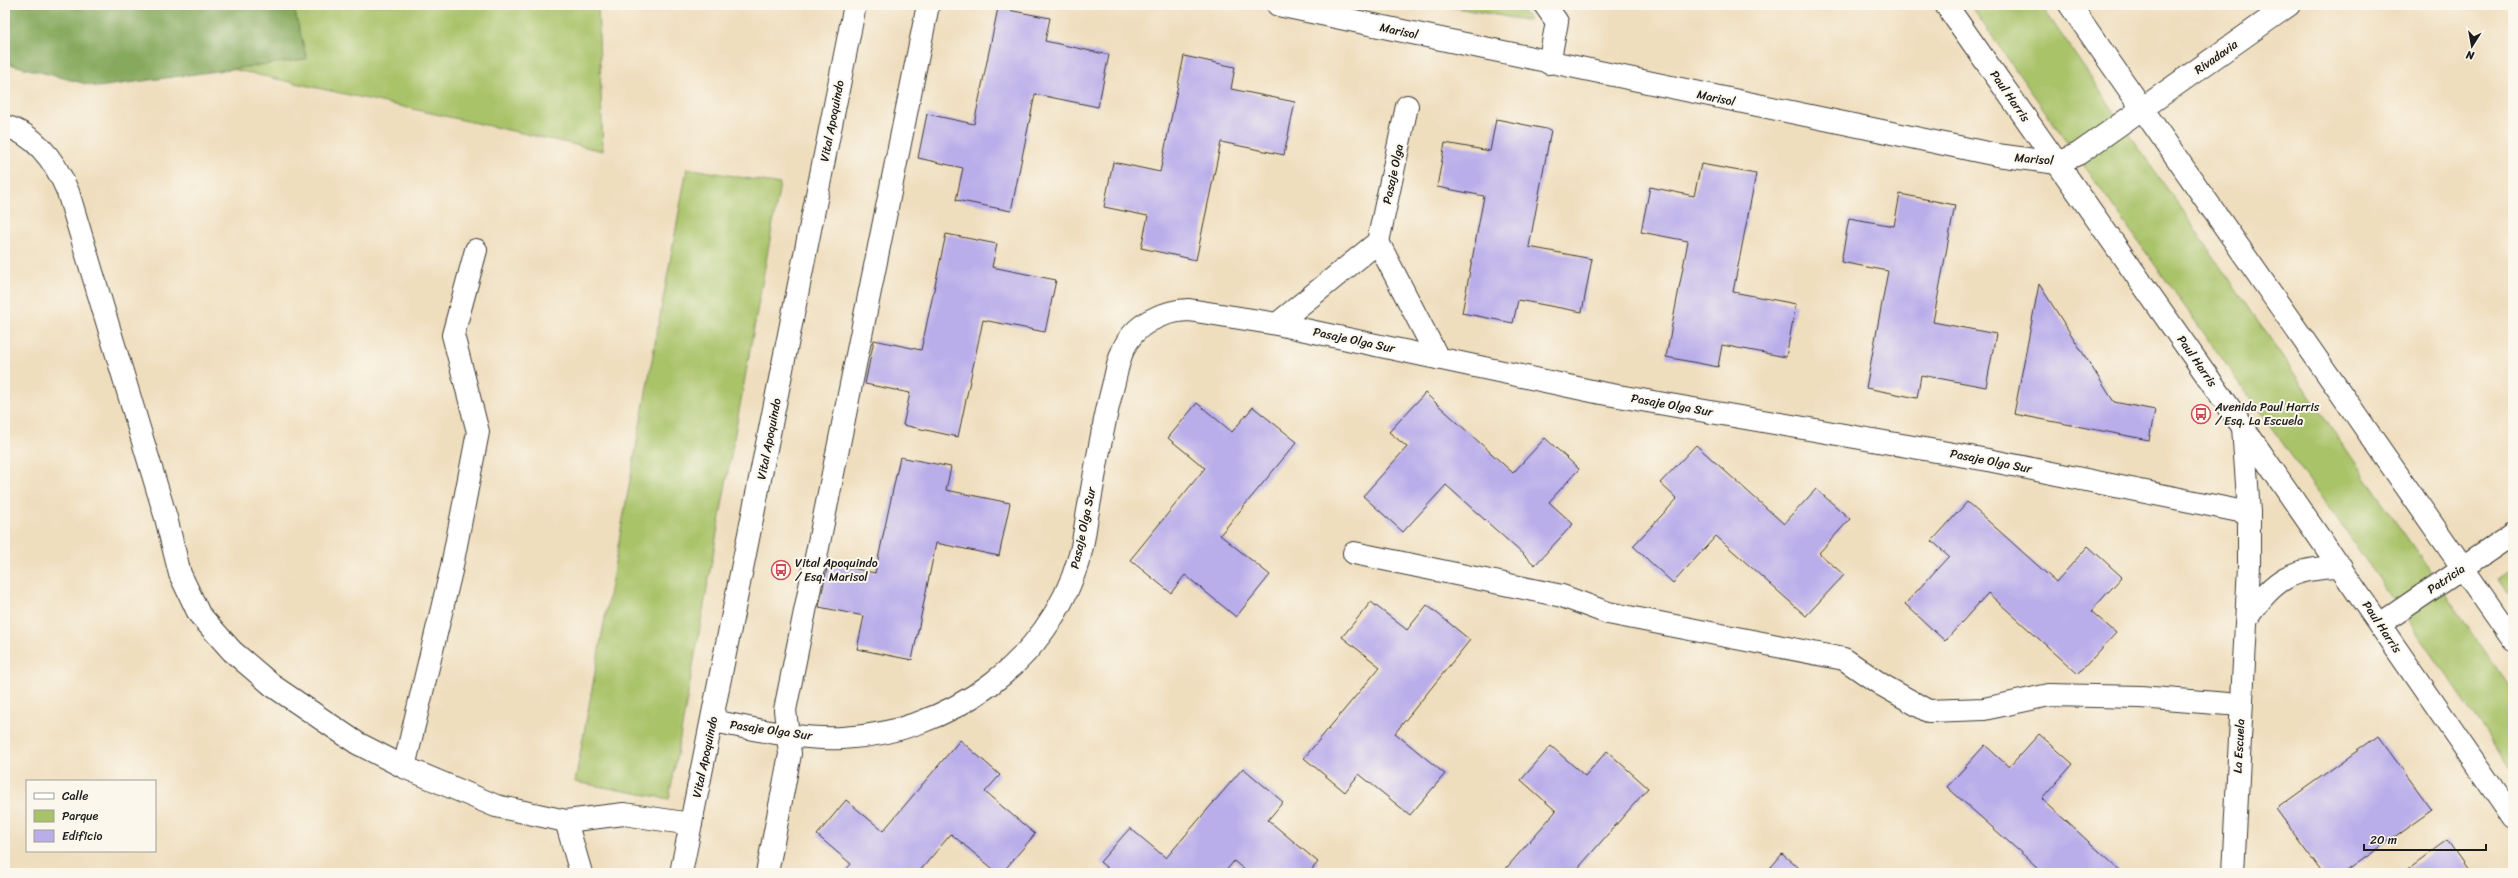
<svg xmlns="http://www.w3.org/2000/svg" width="2518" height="878" font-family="Sriracha,sans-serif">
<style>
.green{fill:#a9c369;stroke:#627042}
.forest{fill:#86a95d;stroke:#51623c}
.building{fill:#b9adea}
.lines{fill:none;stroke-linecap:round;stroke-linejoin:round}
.minor-casing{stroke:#3c3934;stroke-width:24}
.minor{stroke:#fff;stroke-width:22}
.labels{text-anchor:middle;stroke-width:4;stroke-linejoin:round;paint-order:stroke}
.street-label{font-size:12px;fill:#1c1c1c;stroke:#fbf7ec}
.poi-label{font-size:12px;fill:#1c1c1c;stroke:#fbf7ec;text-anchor:start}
</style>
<rect width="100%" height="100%" fill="#fbf7ec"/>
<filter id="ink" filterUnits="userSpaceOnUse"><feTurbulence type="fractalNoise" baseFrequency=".025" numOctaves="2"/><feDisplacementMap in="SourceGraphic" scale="8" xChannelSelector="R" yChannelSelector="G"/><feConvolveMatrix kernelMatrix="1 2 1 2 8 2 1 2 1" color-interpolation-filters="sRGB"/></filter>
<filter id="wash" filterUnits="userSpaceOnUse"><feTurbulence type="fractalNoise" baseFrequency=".012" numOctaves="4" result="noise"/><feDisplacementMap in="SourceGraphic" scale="16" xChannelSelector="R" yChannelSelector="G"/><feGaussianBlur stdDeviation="0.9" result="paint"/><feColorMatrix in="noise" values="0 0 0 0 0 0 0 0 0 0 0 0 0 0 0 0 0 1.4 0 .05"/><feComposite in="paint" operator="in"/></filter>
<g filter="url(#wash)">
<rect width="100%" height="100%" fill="#efdebe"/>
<g class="green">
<polygon points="5,5 598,5 603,151 5,19"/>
<polygon points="1440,5 1519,5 1530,21"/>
<path d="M1970 5H2041L2513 692V771C2336 513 2150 261 1970 5Z"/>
<polygon points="687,168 780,184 669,799 575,782"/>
<polygon points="2513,570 2513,600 2498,580"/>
</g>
<polygon class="forest" points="5,5 293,5 307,59 98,87 5,63"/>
<g id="blocks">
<g class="building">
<polygon points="998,8 1050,18 1045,41 1109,55 1098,107 1035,94 1011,211 956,200 963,168 918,158 927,114 974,124"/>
<polygon points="1184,56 1235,67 1231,89 1295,102 1284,155 1221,142 1196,260 1141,248 1148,216 1104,207 1113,162 1160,172"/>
<polygon points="1496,119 1551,130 1529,247 1592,259 1582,312 1518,300 1513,323 1462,313 1484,196 1437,187 1445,143 1490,151"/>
<polygon points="1701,164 1756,174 1733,292 1796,304 1786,357 1722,345 1718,367 1666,357 1688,241 1641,232 1650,187 1694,196"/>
<polygon points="1900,194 1955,205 1933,322 1996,334 1986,387 1921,375 1917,398 1866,388 1888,271 1841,262 1849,218 1894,226"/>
<polygon points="946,234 997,244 992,267 1056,280 1045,332 983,320 958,437 903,425 910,393 865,384 874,340 921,350"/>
<polygon points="2039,284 2114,402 2155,410 2149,440 2014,414"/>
<polygon points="1425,393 1513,473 1545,438 1579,469 1549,502 1573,524 1535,565 1446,485 1403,532 1363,496 1407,447 1389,432"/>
<polygon points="1197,403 1232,432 1253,407 1297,442 1220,535 1270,575 1236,617 1185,575 1171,593 1130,560 1205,468 1168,438"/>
<polygon points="1696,445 1784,524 1816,489 1850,519 1819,553 1844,575 1806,616 1716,536 1673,583 1633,546 1677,499 1660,483"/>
<polygon points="900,457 951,467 946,490 1010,503 999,556 936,543 912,660 857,649 864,616 819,607 828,563 875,573"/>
<polygon points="1967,502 2056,582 2088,546 2122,577 2091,611 2116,633 2078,674 1988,593 1945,641 1905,604 1949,556 1932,541"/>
<polygon points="1371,602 1407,630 1427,605 1470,640 1395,733 1445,774 1410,815 1359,774 1345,792 1304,758 1380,667 1342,637"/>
<polygon points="2039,734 2073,764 2042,799 2123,873 2031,873 2037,867 1947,787 1985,745 2009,767"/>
<polygon points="2378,736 2432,810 2344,873 2323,873 2276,809"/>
<polygon points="960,740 1000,775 985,792 1035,834 1002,873 998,873 951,834 918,873 843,873 851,864 817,835 846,800 883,831"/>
<polygon points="1551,746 1585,776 1607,751 1648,788 1574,873 1502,873 1556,811 1521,780"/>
<polygon points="1243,768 1283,802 1268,820 1318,862 1309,873 1248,873 1234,861 1224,873 1113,873 1100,862 1130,828 1166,858"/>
<polygon points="2447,840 2470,873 2402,873"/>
<polygon points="1782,854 1805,873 1766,873"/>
</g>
</g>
</g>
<g filter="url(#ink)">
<use href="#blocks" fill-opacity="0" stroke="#3c3934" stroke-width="1"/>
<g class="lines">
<defs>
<g id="minor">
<polyline points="1278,5 1997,155 2057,163 2078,154 2289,5"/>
<polyline points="1545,5 1557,22 1549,63"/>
<polyline points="1946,5 2243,427 2513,818"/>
<polyline points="2070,5 2513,640"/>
<path d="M5 126C37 135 56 163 68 192L166 518 180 574 199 614 232 651 273 686 357 743 404 767 496 806 566 821 624 814 691 824"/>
<polyline points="1378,242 1438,358"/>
<polyline points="1277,324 1378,242 1407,106"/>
<polyline points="1354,553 1562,596 1608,613 1844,659 1882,685 1928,711 1984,709 2049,695 2140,697 2241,705"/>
<path d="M2247 618C2274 578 2292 568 2341 567"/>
<polyline points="2380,624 2513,534"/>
<path d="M713 721C755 729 799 740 842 738 948 733 1049 663 1079 558 1084 543 1085 526 1088 511 1096 469 1102 427 1113 386 1116 375 1118 361 1123 350 1134 324 1162 311 1189 310L1277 324 1601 393 1988 460 2249 513"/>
<polyline points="404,767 451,571 478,432 453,335 476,250"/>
<polyline points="566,821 581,873"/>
<polyline points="681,873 855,5"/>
<polyline points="767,873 790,754 785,710 928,5"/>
<polyline points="2233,873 2249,566 2249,513 2243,427"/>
</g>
</defs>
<use href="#minor" class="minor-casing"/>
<use href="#minor" class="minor"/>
</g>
</g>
<defs>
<symbol id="bus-ring" viewBox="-11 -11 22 22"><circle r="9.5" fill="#fbf7ec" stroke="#d1495b" stroke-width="1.5"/><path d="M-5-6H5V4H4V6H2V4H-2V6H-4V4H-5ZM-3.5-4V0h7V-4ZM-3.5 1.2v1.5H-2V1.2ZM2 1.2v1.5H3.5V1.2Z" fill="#d1495b"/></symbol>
</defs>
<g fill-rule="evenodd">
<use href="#bus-ring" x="2190" y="403" width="22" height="22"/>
<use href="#bus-ring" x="770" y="559" width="22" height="22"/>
</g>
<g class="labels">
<g class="street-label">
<text transform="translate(1399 31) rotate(12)" y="4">Marisol</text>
<text transform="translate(2216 57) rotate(-35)" y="4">Rivadavia</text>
<text transform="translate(2010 96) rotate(55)" y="4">Paul Harris</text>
<text transform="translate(1716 98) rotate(12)" y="4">Marisol</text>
<text transform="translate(832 121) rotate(-79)" y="4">Vital Apoquindo</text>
<text transform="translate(2034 159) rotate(5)" y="4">Marisol</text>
<text transform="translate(1393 174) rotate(-78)" y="4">Pasaje Olga</text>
<text transform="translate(1354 340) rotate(12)" y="4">Pasaje Olga Sur</text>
<text transform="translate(2197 361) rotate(55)" y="4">Paul Harris</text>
<text transform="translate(1672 405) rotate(10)" y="4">Pasaje Olga Sur</text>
<text transform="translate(769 439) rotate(-79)" y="4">Vital Apoquindo</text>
<text transform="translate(1991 461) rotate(11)" y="4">Pasaje Olga Sur</text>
<text transform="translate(1083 528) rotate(-78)" y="4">Pasaje Olga Sur</text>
<text transform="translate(2446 579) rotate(-34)" y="4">Patricia</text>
<text transform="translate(2382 627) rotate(56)" y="4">Paul Harris</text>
<text transform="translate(771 730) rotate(8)" y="4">Pasaje Olga Sur</text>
<text transform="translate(2239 746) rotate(-87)" y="4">La Escuela</text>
<text transform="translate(705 757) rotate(-78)" y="4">Vital Apoquindo</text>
</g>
<g class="poi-label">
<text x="2215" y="411">Avenida Paul Harris<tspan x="2215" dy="14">/ Esq. La Escuela</tspan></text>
<text x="795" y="567">Vital Apoquindo<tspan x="795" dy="14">/ Esq. Marisol</tspan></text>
</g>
</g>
<rect width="2518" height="878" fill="none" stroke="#fbf7ec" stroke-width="20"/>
<rect x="26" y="780" width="130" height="72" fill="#fbf7ec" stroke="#a29f99"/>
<rect x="34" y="793" width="20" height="6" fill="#ffffff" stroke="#a29f99"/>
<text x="62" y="800" font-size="12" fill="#1c1c1c">Calle</text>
<rect x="34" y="810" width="20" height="12" fill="#a9c369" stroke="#a29f99"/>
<text x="62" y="820" font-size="12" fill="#1c1c1c">Parque</text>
<rect x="34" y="830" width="20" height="12" fill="#b9adea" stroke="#a29f99"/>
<text x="62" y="840" font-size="12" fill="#1c1c1c">Edificio</text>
<g transform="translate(2472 46) rotate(191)" stroke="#fbf7ec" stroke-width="3" paint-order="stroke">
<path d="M0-3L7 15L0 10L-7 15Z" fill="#1c1c1c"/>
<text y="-6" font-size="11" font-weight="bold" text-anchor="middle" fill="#1c1c1c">N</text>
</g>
<path d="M2364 844v6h122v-6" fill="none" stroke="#1c1c1c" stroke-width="2"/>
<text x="2370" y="844" font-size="12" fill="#1c1c1c" stroke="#fbf7ec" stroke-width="3" paint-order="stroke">20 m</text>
</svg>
